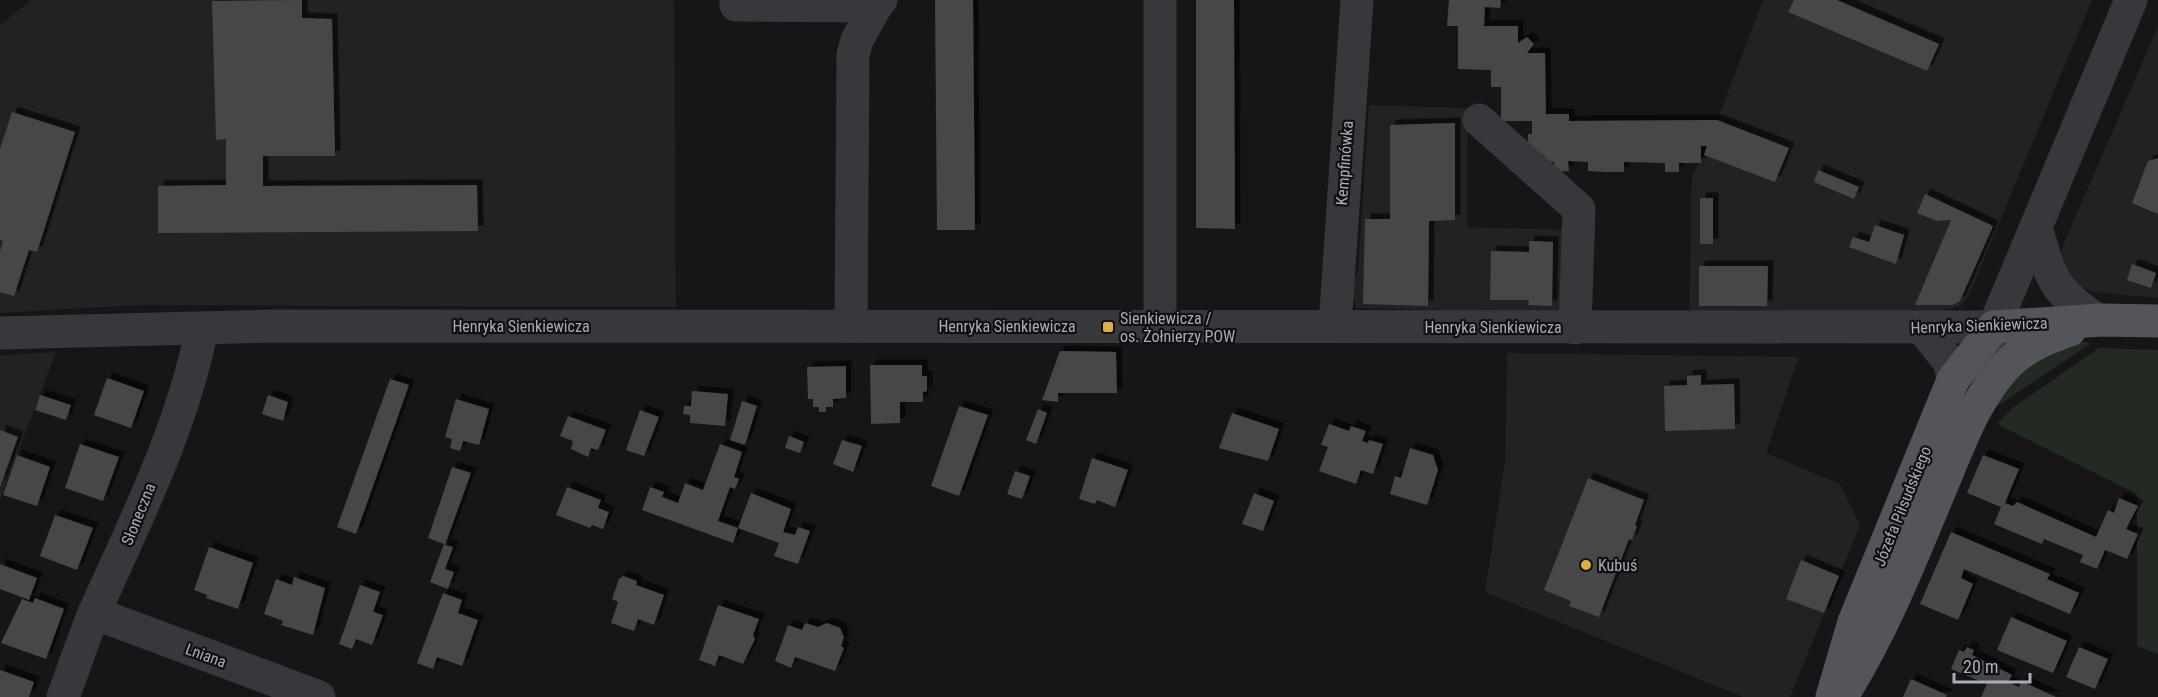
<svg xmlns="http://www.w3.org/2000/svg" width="2158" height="697" font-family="'Roboto Condensed',sans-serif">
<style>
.built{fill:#222225}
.green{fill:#232a24}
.building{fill:#45464a;filter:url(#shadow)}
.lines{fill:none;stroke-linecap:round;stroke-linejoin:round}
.minor{stroke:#38383c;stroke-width:33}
.major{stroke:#54555b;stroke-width:33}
.poi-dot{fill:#ddae49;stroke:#111113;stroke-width:2}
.labels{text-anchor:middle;stroke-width:4.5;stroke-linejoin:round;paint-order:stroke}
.street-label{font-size:16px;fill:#aaadb6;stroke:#111113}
.poi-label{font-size:16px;fill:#aaadb6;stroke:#111113;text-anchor:start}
</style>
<defs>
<filter id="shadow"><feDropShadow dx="5.5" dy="-5.5" stdDeviation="0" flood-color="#0009"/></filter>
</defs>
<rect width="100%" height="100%" fill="#161618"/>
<g class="built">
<polygon points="31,0 674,0 676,307 141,305 0,313 0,25"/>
<polygon points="1763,0 2092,0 1970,293 1961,306 1941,311 1689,313 1692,176 1704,155"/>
<polygon points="2158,26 2158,298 2093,292 2079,287 2065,272 2060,257 2062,248"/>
<polygon points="1369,105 1468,108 1467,227 1564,230 1563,313 1357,308 1352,298 1353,281 1358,272"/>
<polygon points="56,352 0,500 0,355"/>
<polygon points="1507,353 1799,357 1766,453 1840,484 1860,525 1790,697 1743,697 1485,592 1505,461"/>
</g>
<g class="green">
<polygon points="2087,342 2090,344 1993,409 2011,376 2068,343"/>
<polygon points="2099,348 2158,350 2158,654 2137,646 2137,494 1997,424 2011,409"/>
</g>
<g class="building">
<polygon points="302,0 302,18 332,19 335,156 263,156 263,186 477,185 478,231 158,233 158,186 226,185 226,139 216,140 212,1"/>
<polygon points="935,0 973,0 975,230 937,230"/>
<polygon points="1196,0 1234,0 1235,229 1196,228"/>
<polygon points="1449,0 1501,0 1500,8 1485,7 1484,26 1518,26 1518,43 1527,37 1534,44 1527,53 1545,53 1546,114 1569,114 1569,121 1717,120 1789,148 1775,182 1704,155 1707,146 1701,146 1701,163 1679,163 1679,172 1665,172 1665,163 1624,162 1624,172 1606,172 1588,171 1588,162 1568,161 1569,171 1554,172 1554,162 1544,162 1544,155 1528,154 1528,134 1532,134 1532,121 1501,121 1501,87 1491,87 1491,70 1458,69 1458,26 1447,26"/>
<polygon points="1794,0 1837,0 1939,44 1927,71 1788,12"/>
<polygon points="12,112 75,132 37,252 29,250 14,296 0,292 0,251 3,241 0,240 0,149"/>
<polygon points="1455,123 1455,220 1429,221 1428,306 1363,304 1365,219 1390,219 1390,125"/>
<polygon points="2158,158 2158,214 2132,203 2148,161"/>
<polygon points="1818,170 1859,187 1854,199 1814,182"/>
<polygon points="1925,194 1993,226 1960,301 1953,305 1915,305 1951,220 1937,221 1917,213"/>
<rect x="1700" y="198" width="13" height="46"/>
<polygon points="1875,225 1904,235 1896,264 1849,247 1853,237 1869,242"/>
<polygon points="1529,241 1553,242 1552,306 1528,305 1529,300 1490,300 1491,251 1529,252"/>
<polygon points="2132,264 2156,273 2151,288 2127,280"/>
<polygon points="1699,266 1768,266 1767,306 1699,306"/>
<polygon points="1060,351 1116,352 1117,393 1058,393 1058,402 1042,400"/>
<polygon points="870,365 922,365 922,376 927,376 927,391 923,392 923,402 900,402 900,423 871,424"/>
<polygon points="846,366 846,398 833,399 833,407 826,407 826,412 819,412 819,407 813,407 813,399 808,399 807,367"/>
<polygon points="1701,375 1701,385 1734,384 1735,429 1665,431 1664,386 1687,385 1687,376"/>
<polygon points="107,378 144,391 131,428 94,415"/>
<polygon points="390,379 409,385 356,534 337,527"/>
<polygon points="692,391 728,394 725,426 690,423 690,415 683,414 684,406 691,406"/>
<polygon points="40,395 71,405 66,420 35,410"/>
<polygon points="268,395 288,402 283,421 262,414"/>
<polygon points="456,399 489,409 479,445 463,441 460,451 450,448 452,439 445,437"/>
<polygon points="742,401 757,406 745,445 730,440"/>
<polygon points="959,406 988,415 959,496 931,486"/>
<polygon points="1038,409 1047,413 1036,444 1026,440"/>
<polygon points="640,410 659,417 644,456 626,450"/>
<polygon points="1232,413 1279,429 1268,461 1219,448"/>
<polygon points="568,416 606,430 598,450 591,448 588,457 571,449 573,441 560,436"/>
<polygon points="1329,424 1349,431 1351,426 1366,431 1362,441 1368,443 1369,440 1383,444 1373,474 1361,470 1356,484 1319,471 1328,447 1321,445"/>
<polygon points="0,430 18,437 0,487"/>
<polygon points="789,436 804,442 800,453 785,448"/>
<polygon points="842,440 862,446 853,472 833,464"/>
<polygon points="80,444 119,457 103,501 65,488"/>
<polygon points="720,444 742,452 734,477 739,479 735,489 730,487 718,521 738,528 733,543 642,510 650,487 664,492 662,497 678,503 685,483 703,490"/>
<polygon points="1410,448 1433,455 1438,470 1427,505 1390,494 1395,476 1401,478"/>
<polygon points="17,455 50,467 37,506 3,495"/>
<polygon points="1983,455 2019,469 2005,503 2013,506 2017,502 2096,537 2108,510 2114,513 2119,498 2138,506 2126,529 2138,534 2127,559 2105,550 2097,569 2080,562 2083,555 2044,539 2042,544 1994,524 2001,507 1967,493"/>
<polygon points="1092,458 1128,470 1115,507 1097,500 1095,504 1079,499"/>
<polygon points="452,467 471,473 445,545 453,547 445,569 454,572 448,589 430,582 444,544 428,538"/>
<polygon points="1015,471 1030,476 1022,499 1007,494"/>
<polygon points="1588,478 1644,500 1635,525 1637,526 1632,540 1629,539 1599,617 1569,606 1571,601 1544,590"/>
<polygon points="567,487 601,500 598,508 609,512 603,529 592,525 590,528 556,515"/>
<polygon points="751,493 791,509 783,532 795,535 798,527 810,531 798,564 774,556 779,543 738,528"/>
<polygon points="1254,493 1274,501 1263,531 1242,524"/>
<polygon points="55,515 93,528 77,570 40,556"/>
<polygon points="1951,532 2050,574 2047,579 2079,593 2070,614 1964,569 1961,578 1973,584 1958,620 1920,604"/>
<polygon points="209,547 253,563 238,609 206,598 207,595 194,590"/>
<polygon points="1801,560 1839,576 1824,613 1786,599"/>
<polygon points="0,564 37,578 29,600 0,589"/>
<polygon points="623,576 637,581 636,585 664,595 654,625 638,619 634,631 611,623 618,602 612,599 619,579"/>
<polygon points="294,577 325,588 313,635 281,625 283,621 264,614 276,579 292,585"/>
<polygon points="360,585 380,592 373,612 383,615 372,645 356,639 352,649 339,644"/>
<polygon points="443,593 462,600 458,613 478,620 462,666 437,657 433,669 417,663"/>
<polygon points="35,598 64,609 46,659 1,643 22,599 33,603"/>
<polygon points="718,605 759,619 753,635 755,639 743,664 719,655 715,666 699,660"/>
<polygon points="2011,617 2067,641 2053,673 1997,650"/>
<polygon points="805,623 818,627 827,623 840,628 844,637 841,646 844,648 835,671 795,657 791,668 775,661 788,625 802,630"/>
<polygon points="1967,647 1974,650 1972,655 2012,675 2008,682 2019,687 2021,681 2056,697 1981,697 1987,684 1951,669 1959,650 1964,652"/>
<polygon points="2079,647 2108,659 2095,689 2066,677"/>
<polygon points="0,670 34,682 29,697 0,697"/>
<polygon points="1911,679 1947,695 1946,697 1903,697"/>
</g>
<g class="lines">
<g class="minor">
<polyline points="736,0 736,5 876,6 881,0"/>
<polyline points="1479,120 1579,209 1575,328"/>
<path d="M2036 227C2051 279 2052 289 2097 320"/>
<polyline points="851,326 853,55 857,40 876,6"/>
<polyline points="1160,326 1160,0"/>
<polyline points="1335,326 1357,0"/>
<polyline points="1922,328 1950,363 1953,380"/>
<polyline points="0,333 274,326 1994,327"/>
<polyline points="1988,348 1994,327 2131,0"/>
<polyline points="94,613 319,697"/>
<path d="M63 697C74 668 83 639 95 611 136 520 183 426 202 328"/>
</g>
<g class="major">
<path d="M1844 693C1884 629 1911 559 1940 490 1959 446 1975 396 2010 362 2028 345 2048 338 2070 330"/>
<polyline points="1832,697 1854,622 1953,380 1994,327 2101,320 2158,321"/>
</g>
</g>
<g class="poi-dot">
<rect x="1102" y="321" width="12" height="12" rx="3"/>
<circle cx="1586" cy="565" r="6"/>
</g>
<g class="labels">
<g class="street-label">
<text transform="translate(1344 163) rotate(-86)" y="6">Kempfinówka</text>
<text transform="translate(1979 325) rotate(-2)" y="6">Henryka Sienkiewicza</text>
<text x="521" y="332">Henryka Sienkiewicza</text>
<text x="1007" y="332">Henryka Sienkiewicza</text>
<text x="1493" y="333">Henryka Sienkiewicza</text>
<text transform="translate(1902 506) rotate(-68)" y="6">Józefa Piłsudskiego</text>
<text transform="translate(138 514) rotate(-68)" y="6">Słoneczna</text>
<text transform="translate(206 655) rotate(20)" y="6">Lniana</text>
</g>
<g class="poi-label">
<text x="1120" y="324">Sienkiewicza /<tspan x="1120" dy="18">os. Żołnierzy POW</tspan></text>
<text x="1598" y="571">Kubuś</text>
</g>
</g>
<path d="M1954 673v9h76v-9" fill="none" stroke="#aaadb6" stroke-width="3"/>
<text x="1963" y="673" font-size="18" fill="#aaadb6" stroke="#111113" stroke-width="4.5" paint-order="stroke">20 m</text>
</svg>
